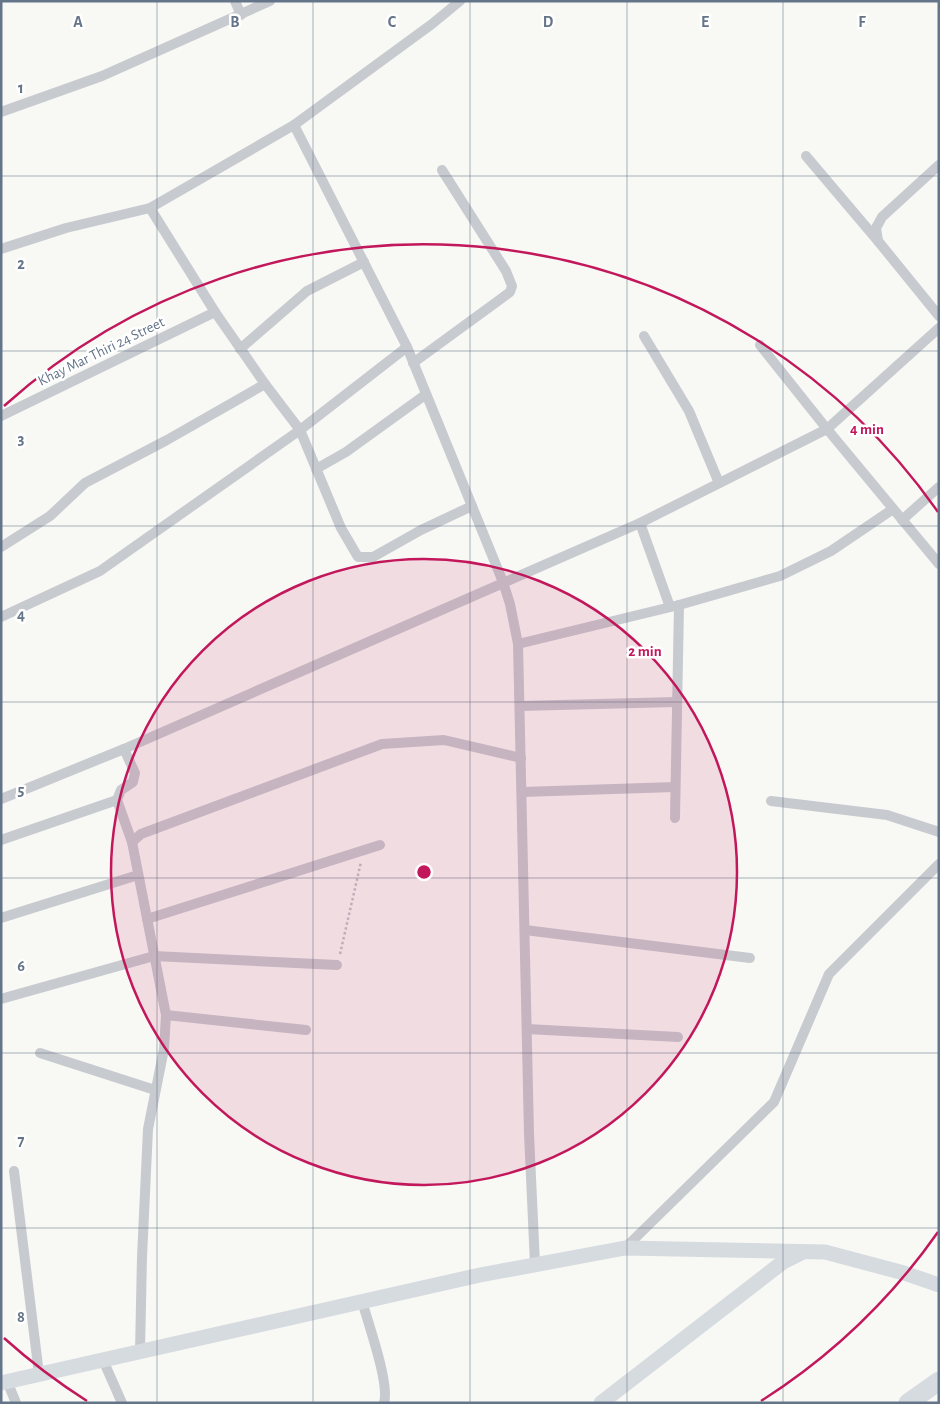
<svg xmlns="http://www.w3.org/2000/svg" width="940" height="1404" font-family="'Alegreya Sans',sans-serif">
<style>
.lines{fill:none;stroke-linecap:round;stroke-linejoin:round}
.path{stroke:#c0c2c5;stroke-width:2.5;stroke-dasharray:2.5 2.5;stroke-linecap:butt}
.street{stroke:#c7cacf;stroke-width:10}
.secondary{stroke:#d6dbe0;stroke-width:15}
.highway{stroke:#d6dbe0;stroke-width:19}
.grid{fill:none;stroke:#647489;stroke-width:1;stroke-opacity:0.55}
.ring{fill:none;stroke:#c2185b;stroke-width:2.5}
.labels{text-anchor:middle;stroke-width:5;stroke-linejoin:round;paint-order:stroke}
.street-label{font-size:15px;fill:#647489;stroke:#fff}
.grid-label{font-size:16px;text-anchor:middle;font-weight:bold;fill:#647489;stroke:#fff;stroke-width:5;stroke-linejoin:round;paint-order:stroke}
.centre{fill:#c2185b;stroke:#fff;stroke-width:2.5}
.ring-label{font-size:15px;text-anchor:middle;font-weight:bold;fill:#c2185b;stroke:#fff;stroke-width:5;stroke-linejoin:round;paint-order:stroke}
</style>
<rect width="100%" height="100%" fill="#f8f8f5"/>
<g class="lines">
<polyline class="path" points="340,954 361,862"/>
<g class="street">
<polyline points="235,1 241,15"/>
<polyline points="1,112 102,76 270,1"/>
<polyline points="294,125 407,347 503,582 510,604 518,644 529,1134 535,1264"/>
<polyline points="806,156 878,241"/>
<polyline points="939,165 882,217 876,228 878,241 939,316"/>
<polyline points="150,208 215,312 265,384 300,430 341,528 358,557 373,557 421,530 472,506"/>
<polyline points="1,249 66,228 150,208 294,125 432,24 460,1"/>
<polyline points="644,336 689,411 719,483"/>
<polyline points="760,345 827,429 939,564"/>
<polyline points="240,349 307,291 364,262"/>
<polyline points="413,363 502,298 510,292 512,286 506,271 442,170"/>
<polyline points="1,416 215,312"/>
<polyline points="316,469 346,452 425,395"/>
<polyline points="902,520 939,487"/>
<polyline points="640,523 670,607"/>
<polyline points="1,547 50,516 85,483 167,440 265,384"/>
<polyline points="1,617 100,571 300,430 407,347"/>
<polyline points="518,644 679,605 780,576 831,551 893,509"/>
<polyline points="520,706 676,702"/>
<polyline points="124,749 135,773 133,782 121,790 117,800 132,842 166,1015 164,1049 148,1129 142,1257 140,1351"/>
<polyline points="522,792 675,787"/>
<polyline points="1,799 124,749 640,523 827,429 939,328"/>
<polyline points="771,801 887,815 939,832"/>
<polyline points="675,818 679,605"/>
<polyline points="1,840 117,800"/>
<polyline points="132,842 141,834 382,744 444,740 521,758"/>
<polyline points="1,918 138,875"/>
<polyline points="147,919 380,845"/>
<polyline points="525,930 750,958"/>
<polyline points="1,999 154,956 337,965"/>
<polyline points="166,1015 306,1030"/>
<polyline points="527,1029 678,1037"/>
<polyline points="40,1053 155,1090"/>
<polyline points="14,1171 39,1374"/>
<polyline points="625,1248 774,1102 829,974 939,864"/>
<path d="M362 1301C368 1323 390 1384 384 1403"/>
<polyline points="103,1360 122,1403"/>
<polyline points="7,1381 16,1403"/>
</g>
<g class="secondary">
<polyline points="1,1383 480,1275 625,1248 825,1252 904,1273 939,1285"/>
<polyline points="601,1403 783,1262 803,1252"/>
</g>
<polyline class="highway" points="908,1403 939,1381"/>
</g>
<path class="grid" d="M157 1V1403M313 1V1403M470 1V1403M627 1V1403M783 1V1403M1 176H939M1 351H939M1 526H939M1 702H939M1 878H939M1 1053H939M1 1228H939"/>
<circle cx="424" cy="872" r="313" fill="#c2185b" fill-opacity=".12"/>
<g class="ring">
<circle cx="424" cy="872" r="313"/>
<path d="M938 1232A627 627 0 0 1 761 1401M87 1401A627 627 0 0 1 4 1338M4 406A627 627 0 0 1 938 512"/>
</g>
<g class="labels">
<g class="street-label">
<text transform="translate(101 351) rotate(-26)" y="5">Khay Mar Thiri 24 Street</text>
</g>
</g>
<g class="grid-label">
<text x="78" y="27">A</text>
<text x="235" y="27">B</text>
<text x="392" y="27">C</text>
<text x="548" y="27">D</text>
<text x="705" y="27">E</text>
<text x="862" y="27">F</text>
<text x="21" y="93">1</text>
<text x="21" y="269">2</text>
<text x="21" y="444">3</text>
<text x="21" y="620">4</text>
<text x="21" y="795">5</text>
<text x="21" y="971">6</text>
<text x="21" y="1146">7</text>
<text x="21" y="1322">8</text>
</g>
<circle cx="424" cy="872" r="8" class="centre"/>
<g class="ring-label">
<text x="867" y="434">4 min</text>
<text x="645" y="656">2 min</text>
</g>
<rect width="940" height="1404" fill="none" stroke="#647489" stroke-width="5"/>
</svg>
